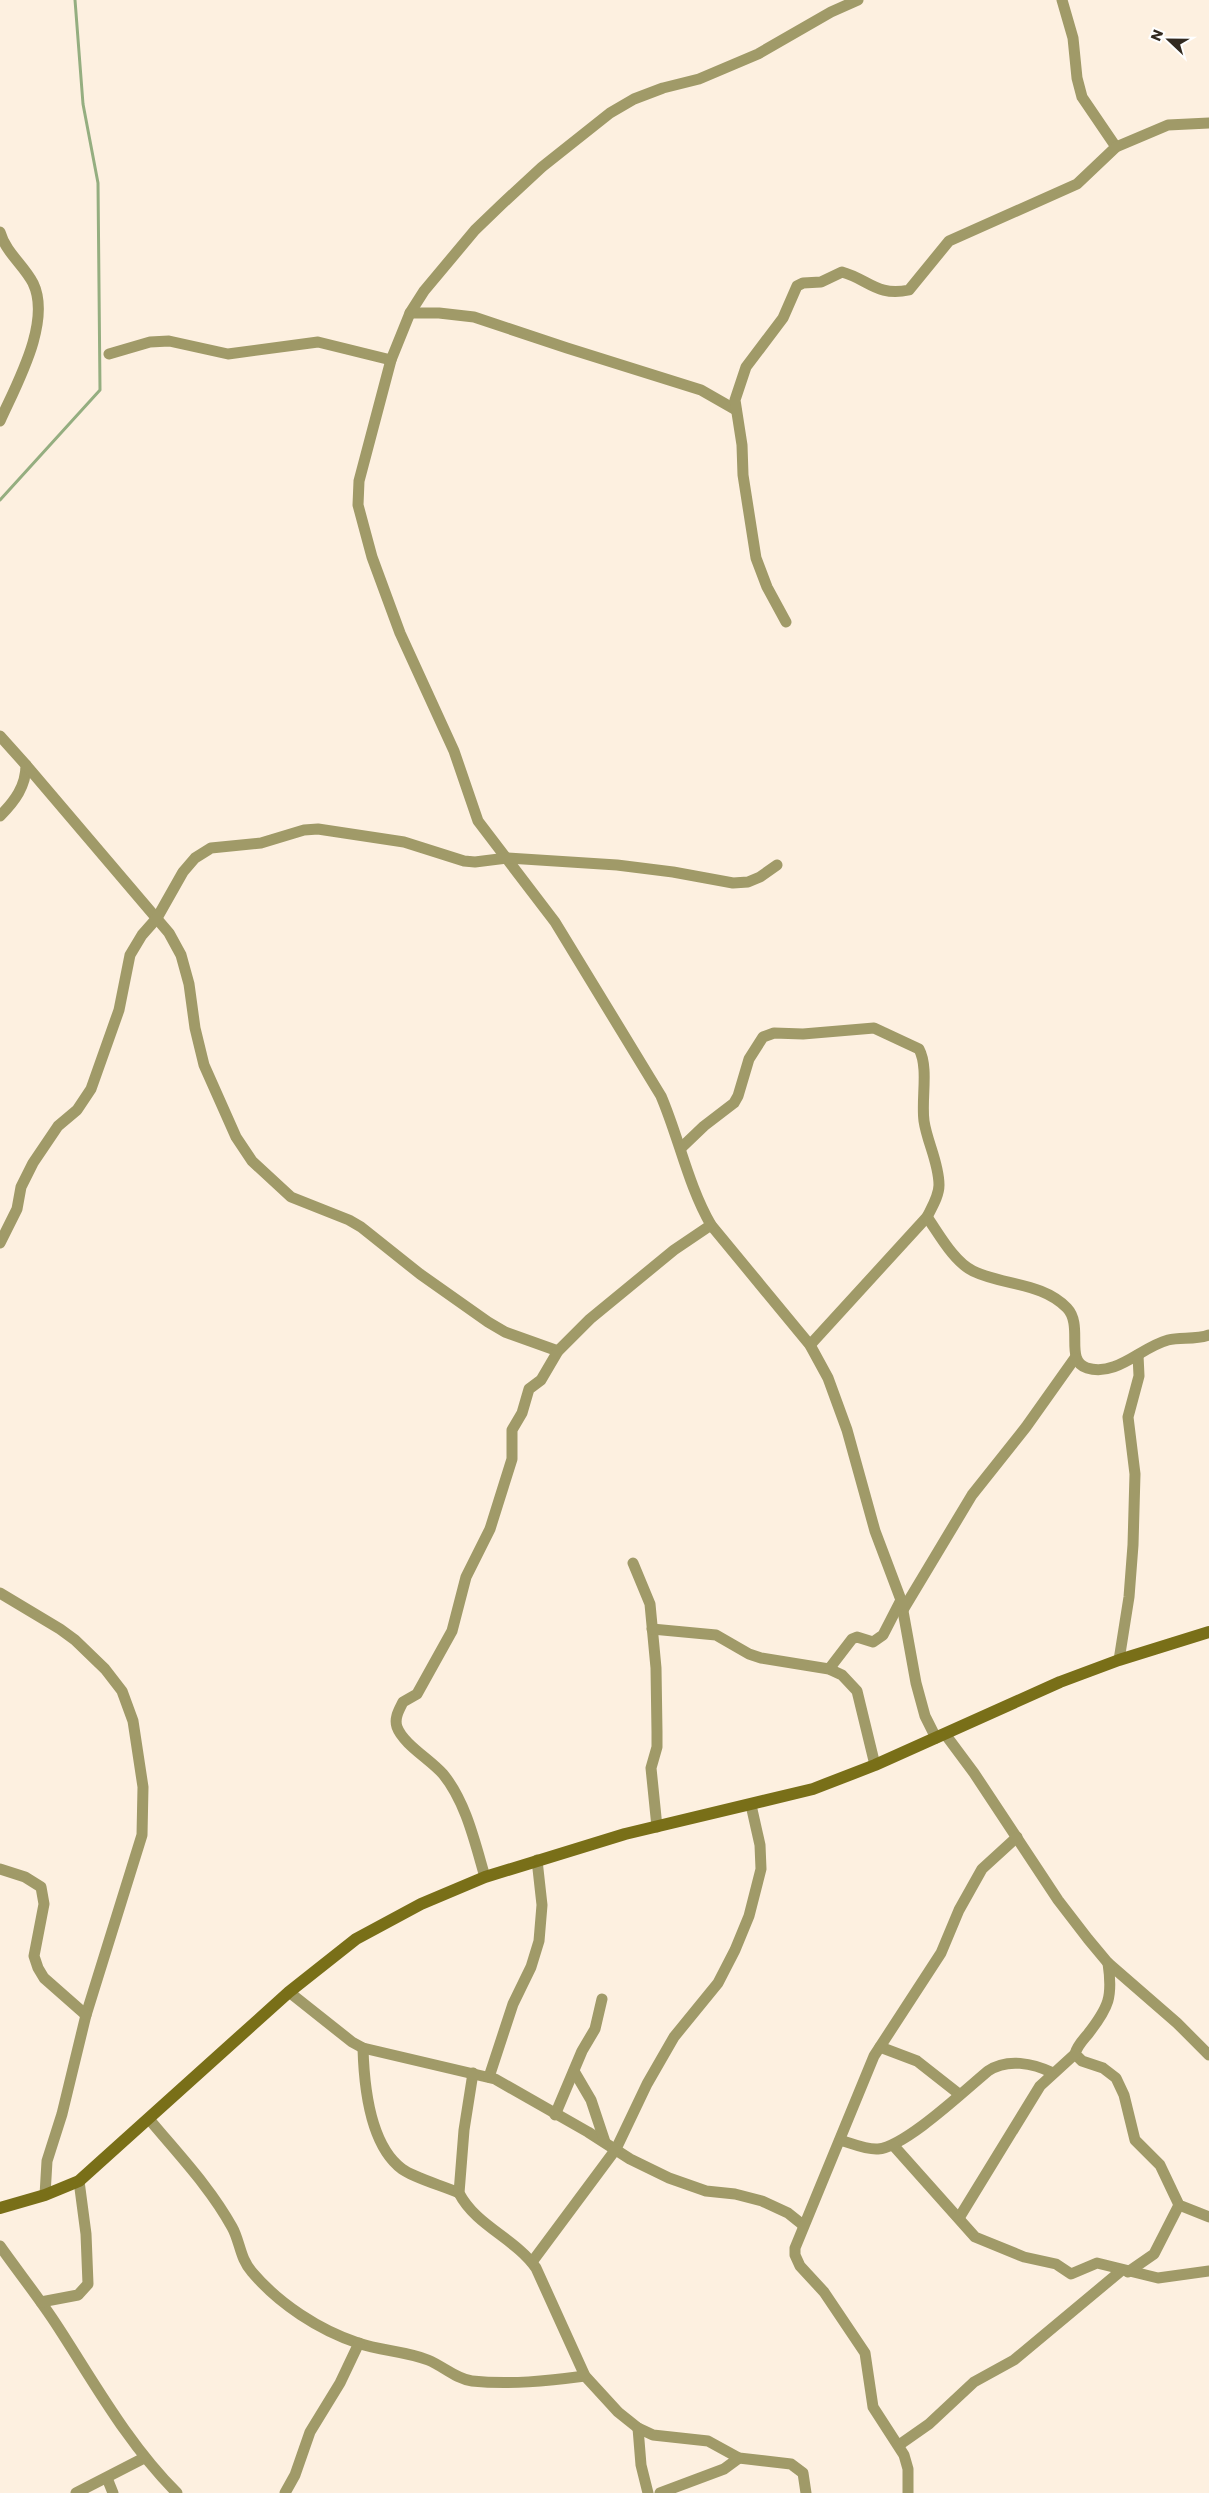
<svg xmlns="http://www.w3.org/2000/svg" width="1209" height="2493" font-family="Poppins,sans-serif">
<style>
.lines{fill:none;stroke-linecap:round;stroke-linejoin:round}
.stream{stroke:#95ae80;stroke-width:3}
.street{stroke:#a09a68;stroke-width:11}
.secondary{stroke:#796f18;stroke-width:12}
</style>
<rect width="100%" height="100%" fill="#fdf0e0"/>
<g class="lines">
<polyline class="stream" points="0,500 100,390 98,183 83,104 75,0"/>
<g class="street">
<path d="M858 0 831 12 758 54 699 79 663 88 634 99 610 113 542 167 502 204 475 230 424 291 410 313 391 360 359 481 358 505 372 557 400 633 454 751 478 821 555 922 661 1096C679 1138 688 1185 711 1225L810 1345 828 1378 847 1430 875 1531 901 1600 916 1683 925 1716 936 1738"/>
<polyline points="1062,0 1073,38 1077,78 1082,97 1116,147"/>
<path d="M0 232C6 253 23 264 33 283 52 322 16 385 0 421"/>
<polyline points="410,313 439,313 474,317 567,348 701,390 736,410"/>
<polyline points="109,354 150,342 169,341 228,354 318,342 391,360"/>
<path d="M786 622 767 587 756 558 743 475 742 445 735 400 746 367 783 318 797 286 803 283 821 282 842 272C868 279 877 297 909 290L949 241 1077 184 1116 147 1168 125 1209 123"/>
<path d="M0 736 26 765C26 786 15 801 0 816"/>
<polyline points="26,765 169,933 181,955 189,984 195,1028 204,1065 236,1137 252,1161 291,1197 349,1220 361,1227 420,1274 488,1322 505,1332 558,1351"/>
<path d="M681 1148 704 1126 734 1103 738 1096 749 1059 763 1037 774 1033 803 1034 874 1028 919 1049C929 1068 921 1099 924 1121 927 1142 939 1163 939 1185 939 1196 932 1207 927 1217L810 1345"/>
<path d="M927 1217C939 1234 954 1262 973 1271 1004 1286 1042 1282 1067 1308 1084 1326 1064 1361 1087 1368 1117 1377 1141 1347 1168 1340 1181 1337 1196 1340 1209 1335"/>
<polyline points="0,1243 17,1209 21,1187 33,1163 58,1126 77,1110 91,1089 119,1010 130,955 142,935 157,918 183,872 195,858 211,848 261,843 304,830 318,829 404,842 464,861 475,862 507,858 617,865 673,872 733,883 748,882 760,877 777,865"/>
<polyline points="633,1563 650,1604 656,1668 657,1732 657,1747 651,1768 657,1827"/>
<polyline points="0,1593 60,1629 75,1640 105,1669 122,1691 133,1721 143,1787 142,1835 86,2015 62,2114 47,2161 45,2195"/>
<polyline points="903,1610 972,1495 1026,1427 1075,1358"/>
<polyline points="652,1629 716,1635 749,1654 761,1658 829,1669 842,1675 857,1691 875,1765"/>
<polyline points="1119,1660 1129,1597 1133,1545 1135,1474 1128,1417 1139,1376 1138,1355"/>
<polyline points="829,1669 852,1639 857,1637 873,1642 883,1635 901,1600"/>
<polyline points="945,1734 974,1773 1058,1900 1088,1939 1108,1963 1177,2023 1209,2055"/>
<polyline points="0,1869 25,1877 41,1887 44,1904 34,1956 38,1968 44,1978 86,2015"/>
<path d="M485 1877C475 1843 466 1802 443 1774 431 1760 403 1744 397 1727 394 1718 399 1710 403 1702L417 1694 452 1631 466 1577 490 1529 512 1459V1430L522 1413 529 1389 541 1380 558 1351 590 1319 674 1250 711 1225"/>
<path d="M1108 1963C1113 1997 1109 2007 1088 2034 1083 2040 1077 2046 1075 2054L1082 2061 1103 2068 1116 2078 1124 2095 1135 2140 1160 2165 1179 2205 1209 2217"/>
<polyline points="289,1992 352,2042 363,2048 495,2079 588,2132 630,2159 669,2178 706,2191 735,2194 762,2201 788,2213 803,2225"/>
<polyline points="880,2047 917,2061 959,2094"/>
<path d="M363 2048C364 2085 370 2145 402 2169 414 2178 444 2186 459 2193"/>
<polyline points="574,2071 591,2100 605,2142"/>
<path d="M473 2073 464 2130 459 2193C476 2226 515 2238 536 2268L585 2376 618 2412 638 2428 653 2435 708 2441 739 2458 791 2464 803 2473 806 2493"/>
<polyline points="489,2077 513,2004 531,1967 539,1941 542,1905 537,1860"/>
<polyline points="555,2115 582,2051 595,2029 602,1999"/>
<path d="M149 2119C178 2154 210 2187 232 2227 240 2241 240 2259 252 2272 279 2304 319 2330 358 2343 381 2351 405 2351 428 2360 443 2366 456 2379 472 2381 510 2385 547 2381 585 2376"/>
<path d="M840 2140C851 2143 866 2150 878 2149 905 2147 965 2090 988 2071 1007 2058 1033 2063 1053 2073"/>
<polyline points="893,2145 975,2237 1024,2257 1056,2264 1071,2274 1097,2263 1158,2278 1209,2271"/>
<polyline points="959,2218 1040,2086 1075,2054"/>
<path d="M0 2246C19 2273 40 2299 58 2327 95 2384 128 2444 177 2493"/>
<polyline points="532,2262 616,2149 647,2084 674,2037 718,1983 735,1950 749,1916 761,1869 760,1845 751,1805"/>
<polyline points="1128,2272 1154,2254 1179,2205"/>
<polyline points="41,2302 78,2295 88,2284 86,2234 79,2181"/>
<polyline points="638,2428 641,2465 648,2493"/>
<polyline points="899,2445 929,2424 974,2382 1014,2360 1122,2270"/>
<polyline points="107,2478 113,2493"/>
<polyline points="76,2493 144,2458"/>
<polyline points="285,2493 295,2475 310,2432 340,2383 359,2343"/>
<polyline points="660,2493 724,2469 739,2458"/>
<polyline points="908,2493 908,2469 904,2455 873,2407 865,2353 824,2292 800,2266 795,2255 795,2248 874,2056 941,1953 959,1910 982,1869 1017,1837"/>
</g>
<polyline class="secondary" points="0,2208 45,2195 79,2181 289,1992 356,1939 421,1904 485,1877 625,1834 813,1789 875,1765 1060,1682 1119,1660 1209,1632"/>
</g>
<g transform="translate(1169 40) rotate(292)" stroke="#ffffff" stroke-width="4" paint-order="stroke">
<path d="M0-4L9 19L0 12L-9 19Z" fill="#322a20"/>
<text y="-8" font-size="14" font-weight="bold" text-anchor="middle" fill="#322a20">N</text>
</g>
</svg>
